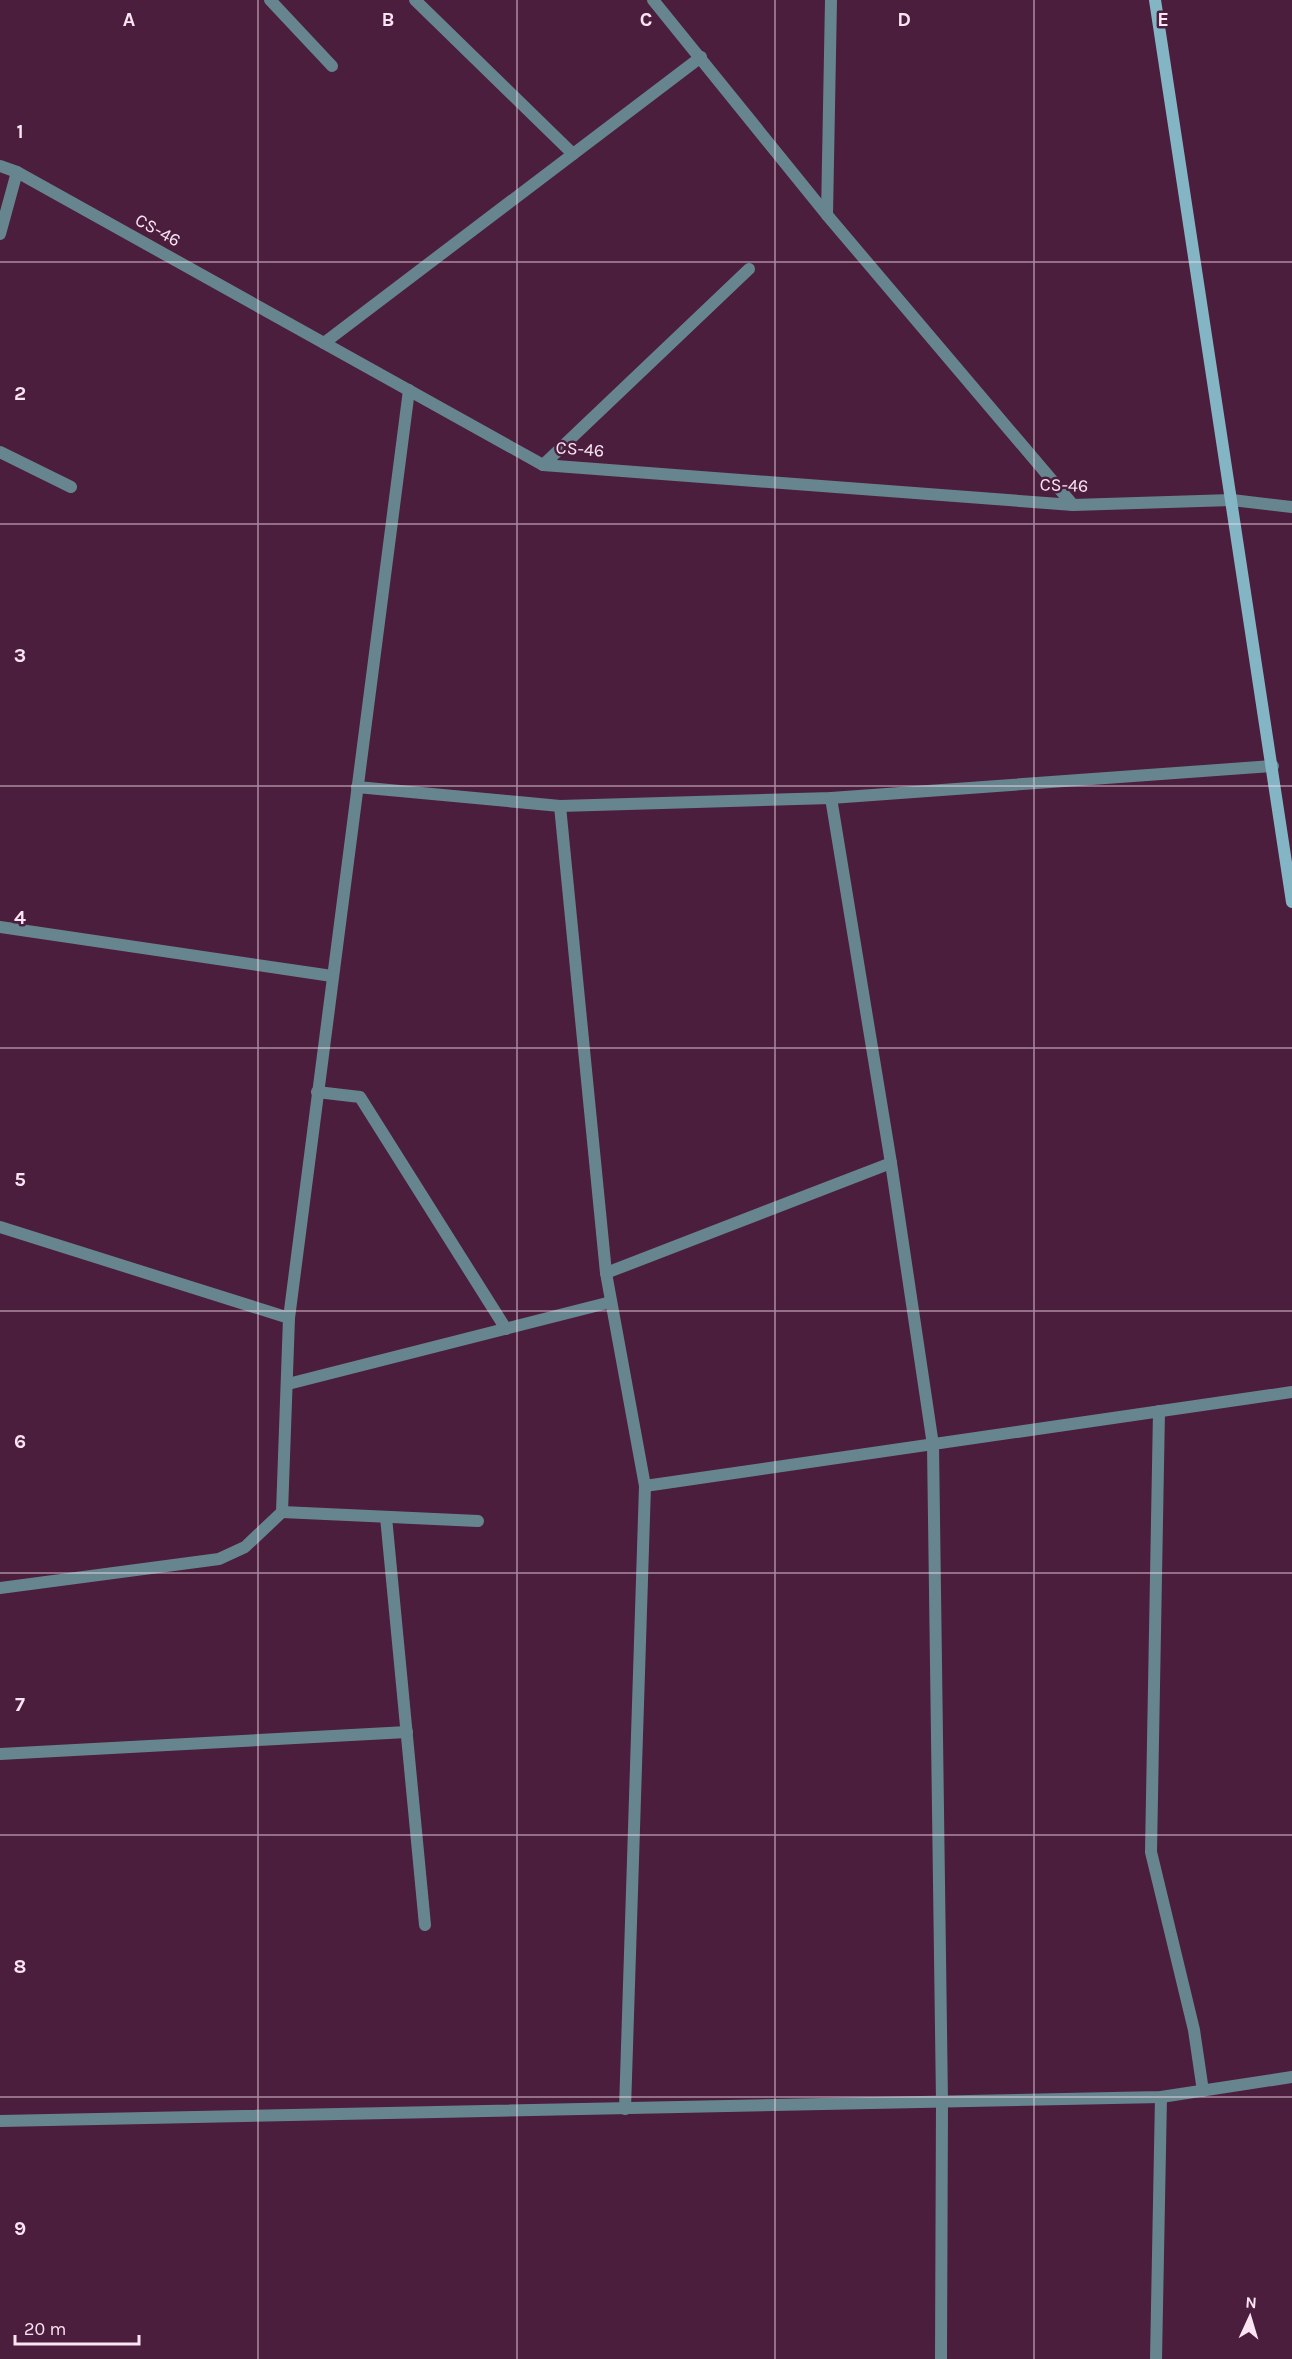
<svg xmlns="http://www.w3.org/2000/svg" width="1292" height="2359" font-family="Karla,sans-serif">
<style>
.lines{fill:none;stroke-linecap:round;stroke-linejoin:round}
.minor{stroke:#67858f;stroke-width:12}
.secondary{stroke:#84b5c4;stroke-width:12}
.grid{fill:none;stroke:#fce4f3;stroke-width:1.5;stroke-opacity:0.55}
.labels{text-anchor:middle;stroke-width:5;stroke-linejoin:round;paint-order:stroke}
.street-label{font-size:18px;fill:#fce4f3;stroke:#4b1e3e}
.grid-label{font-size:20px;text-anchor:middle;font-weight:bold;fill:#fce4f3;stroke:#4b1e3e;stroke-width:5;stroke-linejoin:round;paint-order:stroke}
</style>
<rect width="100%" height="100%" fill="#4b1e3e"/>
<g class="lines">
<g class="minor">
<polyline points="270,0 332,66"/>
<polyline points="415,0 573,154"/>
<polyline points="653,0 827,215 1073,505"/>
<polyline points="0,166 17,172 543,465 1073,505 1232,500 1292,507"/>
<polyline points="827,215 831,0"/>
<polyline points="0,234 17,172"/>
<polyline points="324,343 701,57"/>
<polyline points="0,452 71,487"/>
<polyline points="543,465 749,269"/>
<polyline points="357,787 560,806 831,798 1273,766"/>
<polyline points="831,798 891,1163 933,1445 942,2102 941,2359"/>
<polyline points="560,806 606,1273 645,1486 625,2109"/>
<polyline points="0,927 332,976"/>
<polyline points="317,1092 360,1097 506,1329"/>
<polyline points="0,1227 289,1318 282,1512 245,1547 219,1559 0,1588"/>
<polyline points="606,1273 891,1163"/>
<polyline points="289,1318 409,390"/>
<polyline points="288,1384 611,1302"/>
<polyline points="1159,1411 1151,1852 1194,2030 1203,2091"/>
<polyline points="645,1486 1292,1392"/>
<polyline points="282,1512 478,1521"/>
<polyline points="386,1517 425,1925"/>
<polyline points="0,1754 407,1732"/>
<polyline points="0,2121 1161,2097 1292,2077"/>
<polyline points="1156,2359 1161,2097"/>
</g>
<polyline class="secondary" points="1155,0 1292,902"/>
</g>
<path class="grid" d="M258 0V2359M517 0V2359M775 0V2359M1034 0V2359M0 262H1292M0 524H1292M0 786H1292M0 1048H1292M0 1311H1292M0 1573H1292M0 1835H1292M0 2097H1292"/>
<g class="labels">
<g class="street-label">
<text transform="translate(158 230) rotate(29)" y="6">CS-46</text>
<text transform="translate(580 449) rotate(4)" y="6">CS-46</text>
<text transform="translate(1064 485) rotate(2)" y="6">CS-46</text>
</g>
</g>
<g class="grid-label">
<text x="129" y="26">A</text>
<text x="388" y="26">B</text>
<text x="646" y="26">C</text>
<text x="904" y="26">D</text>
<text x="1163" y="26">E</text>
<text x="20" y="138">1</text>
<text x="20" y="400">2</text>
<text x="20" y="662">3</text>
<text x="20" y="924">4</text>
<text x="20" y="1186">5</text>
<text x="20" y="1448">6</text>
<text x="20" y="1711">7</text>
<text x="20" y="1973">8</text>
<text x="20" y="2235">9</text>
</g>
<g transform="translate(1250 2317) rotate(4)" stroke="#4b1e3e" stroke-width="4.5" paint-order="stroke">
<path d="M0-4.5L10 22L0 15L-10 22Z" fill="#fce4f3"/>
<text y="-9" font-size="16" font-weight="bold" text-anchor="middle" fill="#fce4f3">N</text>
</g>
<path d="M15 2335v9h124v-9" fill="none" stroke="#fce4f3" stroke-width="3"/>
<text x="24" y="2335" font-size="18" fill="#fce4f3" stroke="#4b1e3e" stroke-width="4.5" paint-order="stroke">20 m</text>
</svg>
